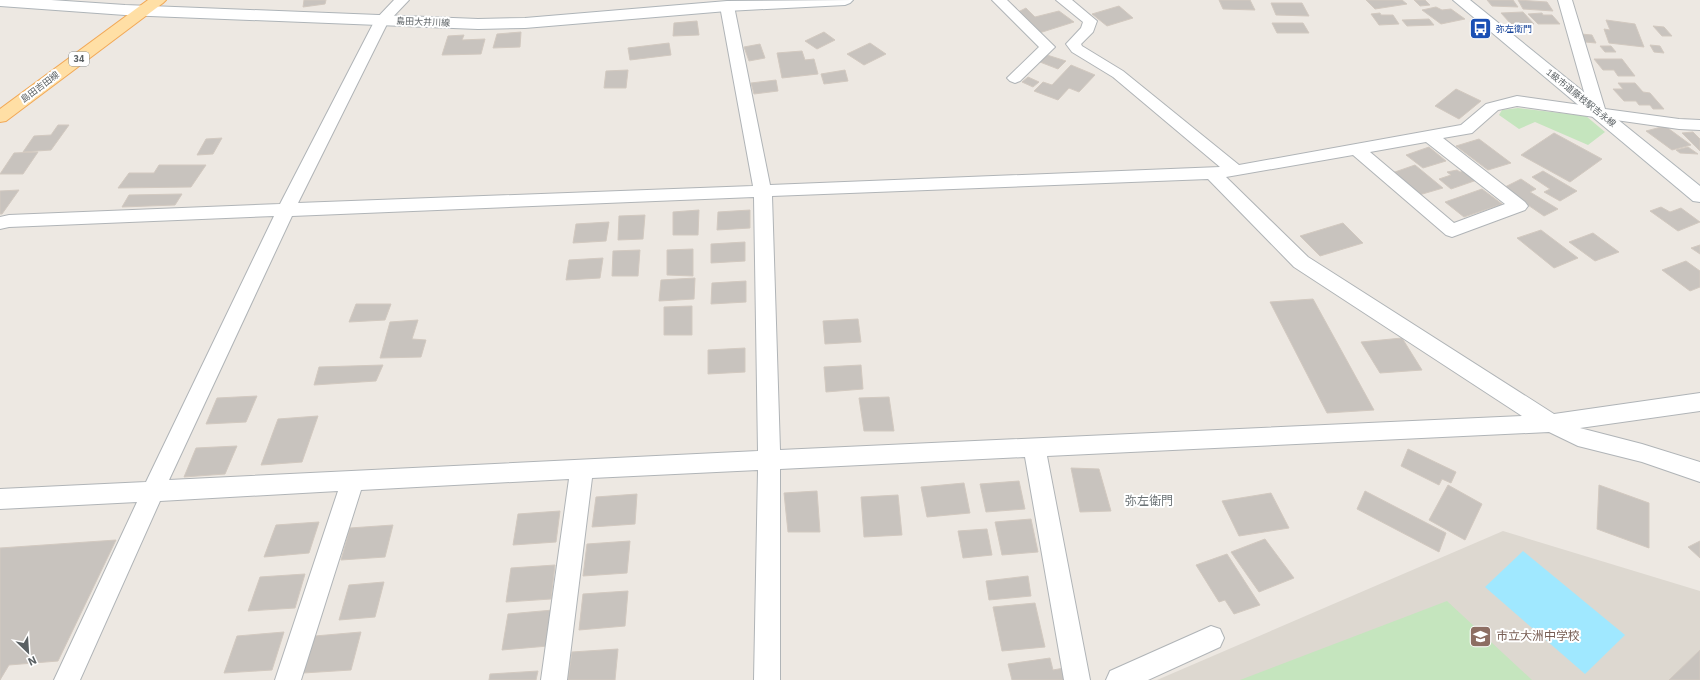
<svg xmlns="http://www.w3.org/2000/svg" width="1700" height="680" font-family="'IBM Plex Sans','Noto Sans JP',sans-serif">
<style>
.education{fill:#ddd8d0}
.green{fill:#c5e5be}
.water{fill:#a0e8ff}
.building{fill:#c8c3be;stroke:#d2c9c0}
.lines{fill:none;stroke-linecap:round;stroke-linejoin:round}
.street-casing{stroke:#b0b4b7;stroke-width:2}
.secondary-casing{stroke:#aeb4b8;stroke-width:2}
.primary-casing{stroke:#f2a856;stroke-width:2}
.street{fill:#fff;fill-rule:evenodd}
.secondary{fill:#fff;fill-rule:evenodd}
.primary{fill:#ffdfa5;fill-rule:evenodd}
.labels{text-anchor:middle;stroke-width:4;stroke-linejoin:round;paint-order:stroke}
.far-street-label{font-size:9px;fill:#5a6063;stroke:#fff}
.far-transit-label{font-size:9px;fill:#164399;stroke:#fff;text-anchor:start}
.shield{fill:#fff;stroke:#8c9092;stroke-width:1}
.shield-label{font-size:9px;font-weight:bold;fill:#5a6063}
.quarter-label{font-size:12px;fill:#6b7275;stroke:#fff}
.near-education-label{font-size:12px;fill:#785e54;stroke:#fff;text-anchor:start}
</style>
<rect width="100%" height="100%" fill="#ede8e2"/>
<polygon class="education" points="1503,531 1700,591 1700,680 1157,680"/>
<g class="green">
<polygon points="1518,108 1586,116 1605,132 1588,145 1535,122 1519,129 1499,115 1502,110"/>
<polygon points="1447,601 1532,680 1240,680"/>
</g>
<polygon class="water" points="1523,551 1625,635 1585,674 1485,587"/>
<g class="building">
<polygon points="304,0 326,0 325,4 303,7"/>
<polygon points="1219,0 1250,0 1255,10 1223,9"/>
<polygon points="1366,0 1402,0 1407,4 1375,9"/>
<polygon points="1414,0 1425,0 1430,5 1420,6"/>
<polygon points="1487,0 1513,0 1518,7 1492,6"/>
<polygon points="1518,0 1547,2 1553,11 1523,9"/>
<polygon points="1271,3 1302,3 1309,16 1276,15"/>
<polygon points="1119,6 1133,18 1107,26 1092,14"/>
<polygon points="1436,7 1442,10 1451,9 1465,19 1441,24 1422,10"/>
<polygon points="1026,8 1035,17 1059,11 1074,22 1036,34 1014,14"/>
<polygon points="1523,12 1534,24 1511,24 1501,13"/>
<polygon points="1380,13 1381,15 1393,15 1399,24 1379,25 1371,14"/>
<polygon points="1542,13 1543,15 1552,15 1560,24 1538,24 1528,14"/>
<polygon points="1429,19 1434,25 1407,26 1402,20"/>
<polygon points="1606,20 1635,24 1644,47 1609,43 1604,29 1610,30"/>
<polygon points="697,21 699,35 673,36 674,23"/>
<polygon points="1272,23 1303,23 1309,33 1277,33"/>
<polygon points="1653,26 1664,27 1672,36 1662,36"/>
<polygon points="521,32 520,47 493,48 497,34"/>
<polygon points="824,32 835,40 817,49 805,41"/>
<polygon points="1581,34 1592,35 1596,43 1585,42"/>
<polygon points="464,35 462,40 485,39 481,54 442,55 448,36"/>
<polygon points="669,43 671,55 630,60 628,48"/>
<polygon points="870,43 886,54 864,65 847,54"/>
<polygon points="760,44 765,58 749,61 744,47"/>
<polygon points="1650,45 1660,46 1664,53 1654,52"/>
<polygon points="1600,46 1611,46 1616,52 1605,52"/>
<polygon points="802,51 805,60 814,59 818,74 782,78 777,53"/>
<polygon points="1047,55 1066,61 1058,69 1040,62"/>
<polygon points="1594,59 1622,59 1635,76 1618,76 1614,70 1603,70"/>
<polygon points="1071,65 1095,75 1079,92 1069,88 1058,100 1034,91 1043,82 1052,85"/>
<polygon points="628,70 626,88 604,88 606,71"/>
<polygon points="845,70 848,81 824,84 821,74"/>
<polygon points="1028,77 1039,82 1033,87 1022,82"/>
<polygon points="776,80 778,91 754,94 751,83"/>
<polygon points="1618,83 1635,83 1643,92 1650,93 1664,109 1653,109 1650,105 1639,105 1636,101 1624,101 1613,89 1623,89"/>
<polygon points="1456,89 1481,101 1459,119 1435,106"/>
<polygon points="58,125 69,125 51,150 23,152 34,136 51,135"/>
<polygon points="1665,126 1691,145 1672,150 1646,131"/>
<polygon points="1693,132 1700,139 1700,151 1682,133"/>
<polygon points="1554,133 1602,159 1570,182 1521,155"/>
<polygon points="222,138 213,154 197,155 206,139"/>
<polygon points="1479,139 1511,163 1488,170 1456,146"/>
<polygon points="1429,147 1446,161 1423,168 1406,155"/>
<polygon points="1688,147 1698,154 1680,153 1676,150"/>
<polygon points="38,152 23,174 0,174 14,153"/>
<polygon points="159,165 206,165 191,187 118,188 129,173 154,173"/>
<polygon points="1415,165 1443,188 1419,195 1392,173"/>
<polygon points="1457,170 1460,172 1465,171 1477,180 1451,189 1439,179 1451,175 1447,172"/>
<polygon points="1543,171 1577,191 1560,201 1544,192 1550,189 1532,177"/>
<polygon points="1521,179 1536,189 1530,192 1558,209 1544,216 1503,188"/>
<polygon points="1482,189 1502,204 1464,217 1445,202"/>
<polygon points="19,190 2,214 0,214 0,191"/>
<polygon points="182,194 175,205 122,207 129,195"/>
<polygon points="1661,207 1670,212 1681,208 1700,222 1678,231 1650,211"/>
<polygon points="699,210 698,235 673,235 673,212"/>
<polygon points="750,210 750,228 717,230 718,212"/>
<polygon points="645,215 643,239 618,240 619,216"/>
<polygon points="609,222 606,241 573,243 576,224"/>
<polygon points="1343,223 1363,243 1320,256 1300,236"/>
<polygon points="1541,230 1578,258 1554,268 1517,238"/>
<polygon points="1593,233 1619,252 1595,261 1569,242"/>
<polygon points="745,242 745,261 711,263 711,244"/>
<polygon points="1700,245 1700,254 1691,248"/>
<polygon points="693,249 693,276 667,275 667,250"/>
<polygon points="640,250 638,276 612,276 613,251"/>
<polygon points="603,258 600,278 566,280 569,260"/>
<polygon points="1686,261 1700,271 1700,287 1690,291 1662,270"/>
<polygon points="695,278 694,299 659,301 661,280"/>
<polygon points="746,281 746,302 711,304 712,283"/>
<polygon points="1313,299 1374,410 1327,413 1270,302"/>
<polygon points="356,304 391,304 385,320 349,322"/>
<polygon points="692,306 692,335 664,335 664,307"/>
<polygon points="858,319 861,342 825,344 823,321"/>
<polygon points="418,320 412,339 426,340 421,357 380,358 390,322"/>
<polygon points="1402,338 1422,370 1380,373 1361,342"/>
<polygon points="745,348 745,372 708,374 708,350"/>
<polygon points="383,365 376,381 314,385 319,367"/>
<polygon points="861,365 863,389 826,392 824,367"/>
<polygon points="257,396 246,422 206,424 217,398"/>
<polygon points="889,397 894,431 864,431 859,398"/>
<polygon points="318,416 302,462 261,465 278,419"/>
<polygon points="237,446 225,474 184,477 196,448"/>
<polygon points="1408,449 1456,472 1451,483 1442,479 1439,485 1401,466"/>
<polygon points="1071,468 1099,469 1111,511 1080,512"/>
<polygon points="1019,481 1025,509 986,512 980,484"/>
<polygon points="964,483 970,513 927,517 921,487"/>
<polygon points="1448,485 1482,504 1465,540 1429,520"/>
<polygon points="1599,485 1649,503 1649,548 1597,529"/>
<polygon points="817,491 820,532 788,532 784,493"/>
<polygon points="1365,491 1446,533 1439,552 1357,509"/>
<polygon points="1271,493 1289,528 1239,536 1222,501"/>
<polygon points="637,494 635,524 592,527 596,497"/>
<polygon points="898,495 902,535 864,537 861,497"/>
<polygon points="560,511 556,542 513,545 518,514"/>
<polygon points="1031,519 1038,552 1002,555 995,522"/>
<polygon points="319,522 309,553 264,557 276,525"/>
<polygon points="393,525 385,557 341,560 350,528"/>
<polygon points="987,529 992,555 963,558 958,531"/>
<polygon points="1265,539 1294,578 1259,592 1231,552"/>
<polygon points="116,540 58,661 9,665 0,680 0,548"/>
<polygon points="630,541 627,573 583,576 587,544"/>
<polygon points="1700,541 1700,558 1688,547"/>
<polygon points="1227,554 1260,605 1234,614 1225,600 1219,602 1196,565"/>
<polygon points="555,565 551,599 506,602 511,568"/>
<polygon points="305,574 295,608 248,611 260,577"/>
<polygon points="1028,576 1031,596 989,600 986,581"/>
<polygon points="384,582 375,617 339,620 349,585"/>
<polygon points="628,591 625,626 579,630 583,594"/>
<polygon points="1035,603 1045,647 1002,651 993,607"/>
<polygon points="553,610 548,646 502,650 508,614"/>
<polygon points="284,632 272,670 224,673 237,636"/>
<polygon points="361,632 351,670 303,673 315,636"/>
<polygon points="618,649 615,680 568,680 572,652"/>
<polygon points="1700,650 1700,680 1669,680"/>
<polygon points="1050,658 1053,670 1064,668 1067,680 1012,680 1008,664"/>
<polygon points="538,671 536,680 489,680 490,674"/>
</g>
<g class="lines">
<defs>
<g id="street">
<path d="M394 0H409L388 22 298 203 753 186 720 6 722 3 727 2 732 3 734 6 770 185 1220 167 1113 77 1072 52 1066 44 1081 28 1083 22 1056 0H1072L1097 21 1093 32 1081 44 1082 46 1123 71 1239 165 1461 125 1486 104 1517 96 1588 106 1558 0H1572L1605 109 1679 119 1700 120V130L1679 129 1517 106 1498 110 1472 133 1443 138 1525 202 1528 206 1525 210 1452 237 1446 235 1353 155 1226 177 1308 257 1554 414 1700 393V411L1580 428 1642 444 1700 462V482L1642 462 1578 446 1549 432 1047 456 1090 680H1064L1025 457 780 469V680H754L758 470 592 478 567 680H541L569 479 361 490 301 680H275L338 491 160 501 80 680H54L137 502 0 509V489L146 482 274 216 9 227 0 229V217L9 215 280 204 375 20ZM1426 142 1505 204 1454 223 1370 152ZM1208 179 1294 267 1522 416 780 450 772 196ZM754 197 758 451 169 480 292 216Z"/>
<polygon points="992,0 1007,0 1055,47 1020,81 1015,83 1010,81 1007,78 1039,47"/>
<polygon points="1211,626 1220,629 1224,638 1220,647 1148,680 1106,680 1110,671"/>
</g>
<g id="secondary">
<polygon points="0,0 51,0 125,5 478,19 525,18 727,1 853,0 850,3 845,5 727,11 525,28 478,29 125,15 0,6"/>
<polygon points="1453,0 1470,0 1700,186 1700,202 1693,201"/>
</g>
<polygon id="primary" points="148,0 166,0 163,3 6,121 0,122 0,109"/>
</defs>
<use href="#street" class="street-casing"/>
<use href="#secondary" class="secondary-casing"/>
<use href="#primary" class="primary-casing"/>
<use href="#street" class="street"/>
<use href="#secondary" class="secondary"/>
<use href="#primary" class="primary"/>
</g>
<defs>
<symbol id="bus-square" viewBox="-11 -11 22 22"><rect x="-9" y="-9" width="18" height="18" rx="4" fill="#1a4fb4" stroke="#fff"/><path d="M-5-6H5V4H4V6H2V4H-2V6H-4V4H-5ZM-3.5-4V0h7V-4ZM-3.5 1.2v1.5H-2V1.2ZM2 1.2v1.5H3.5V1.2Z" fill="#fff"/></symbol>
<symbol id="school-square" viewBox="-11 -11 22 22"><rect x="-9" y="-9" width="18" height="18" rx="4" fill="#8d6e63" stroke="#fff"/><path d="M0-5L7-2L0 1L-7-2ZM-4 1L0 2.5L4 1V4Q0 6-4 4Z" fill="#fff"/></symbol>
</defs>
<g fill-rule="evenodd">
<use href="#bus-square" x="1468" y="16" width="25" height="25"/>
<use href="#school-square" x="1468" y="624" width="25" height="25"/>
</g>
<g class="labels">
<g class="far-street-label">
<text transform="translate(423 22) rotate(2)" y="3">島田大井川線</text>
<text transform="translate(40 87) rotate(-37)" y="3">島田吉田線</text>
<text transform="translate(1581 98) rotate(39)" y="3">1級市道藤枝駅吉永線</text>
</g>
<g class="far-transit-label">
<text x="1496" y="32">弥左衛門</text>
</g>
<rect class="shield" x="69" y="52" width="20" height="14" rx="3"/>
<g class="shield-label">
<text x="79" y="62">34</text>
</g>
<g class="quarter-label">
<text x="1149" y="505">弥左衛門</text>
</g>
<g class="near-education-label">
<text x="1496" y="640">市立大洲中学校</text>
</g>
</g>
<g transform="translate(28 652) rotate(155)" stroke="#ffffff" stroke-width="3" paint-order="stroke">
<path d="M0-3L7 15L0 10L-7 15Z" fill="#5a6063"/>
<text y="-6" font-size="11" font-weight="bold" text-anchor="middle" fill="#5a6063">N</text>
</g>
</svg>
